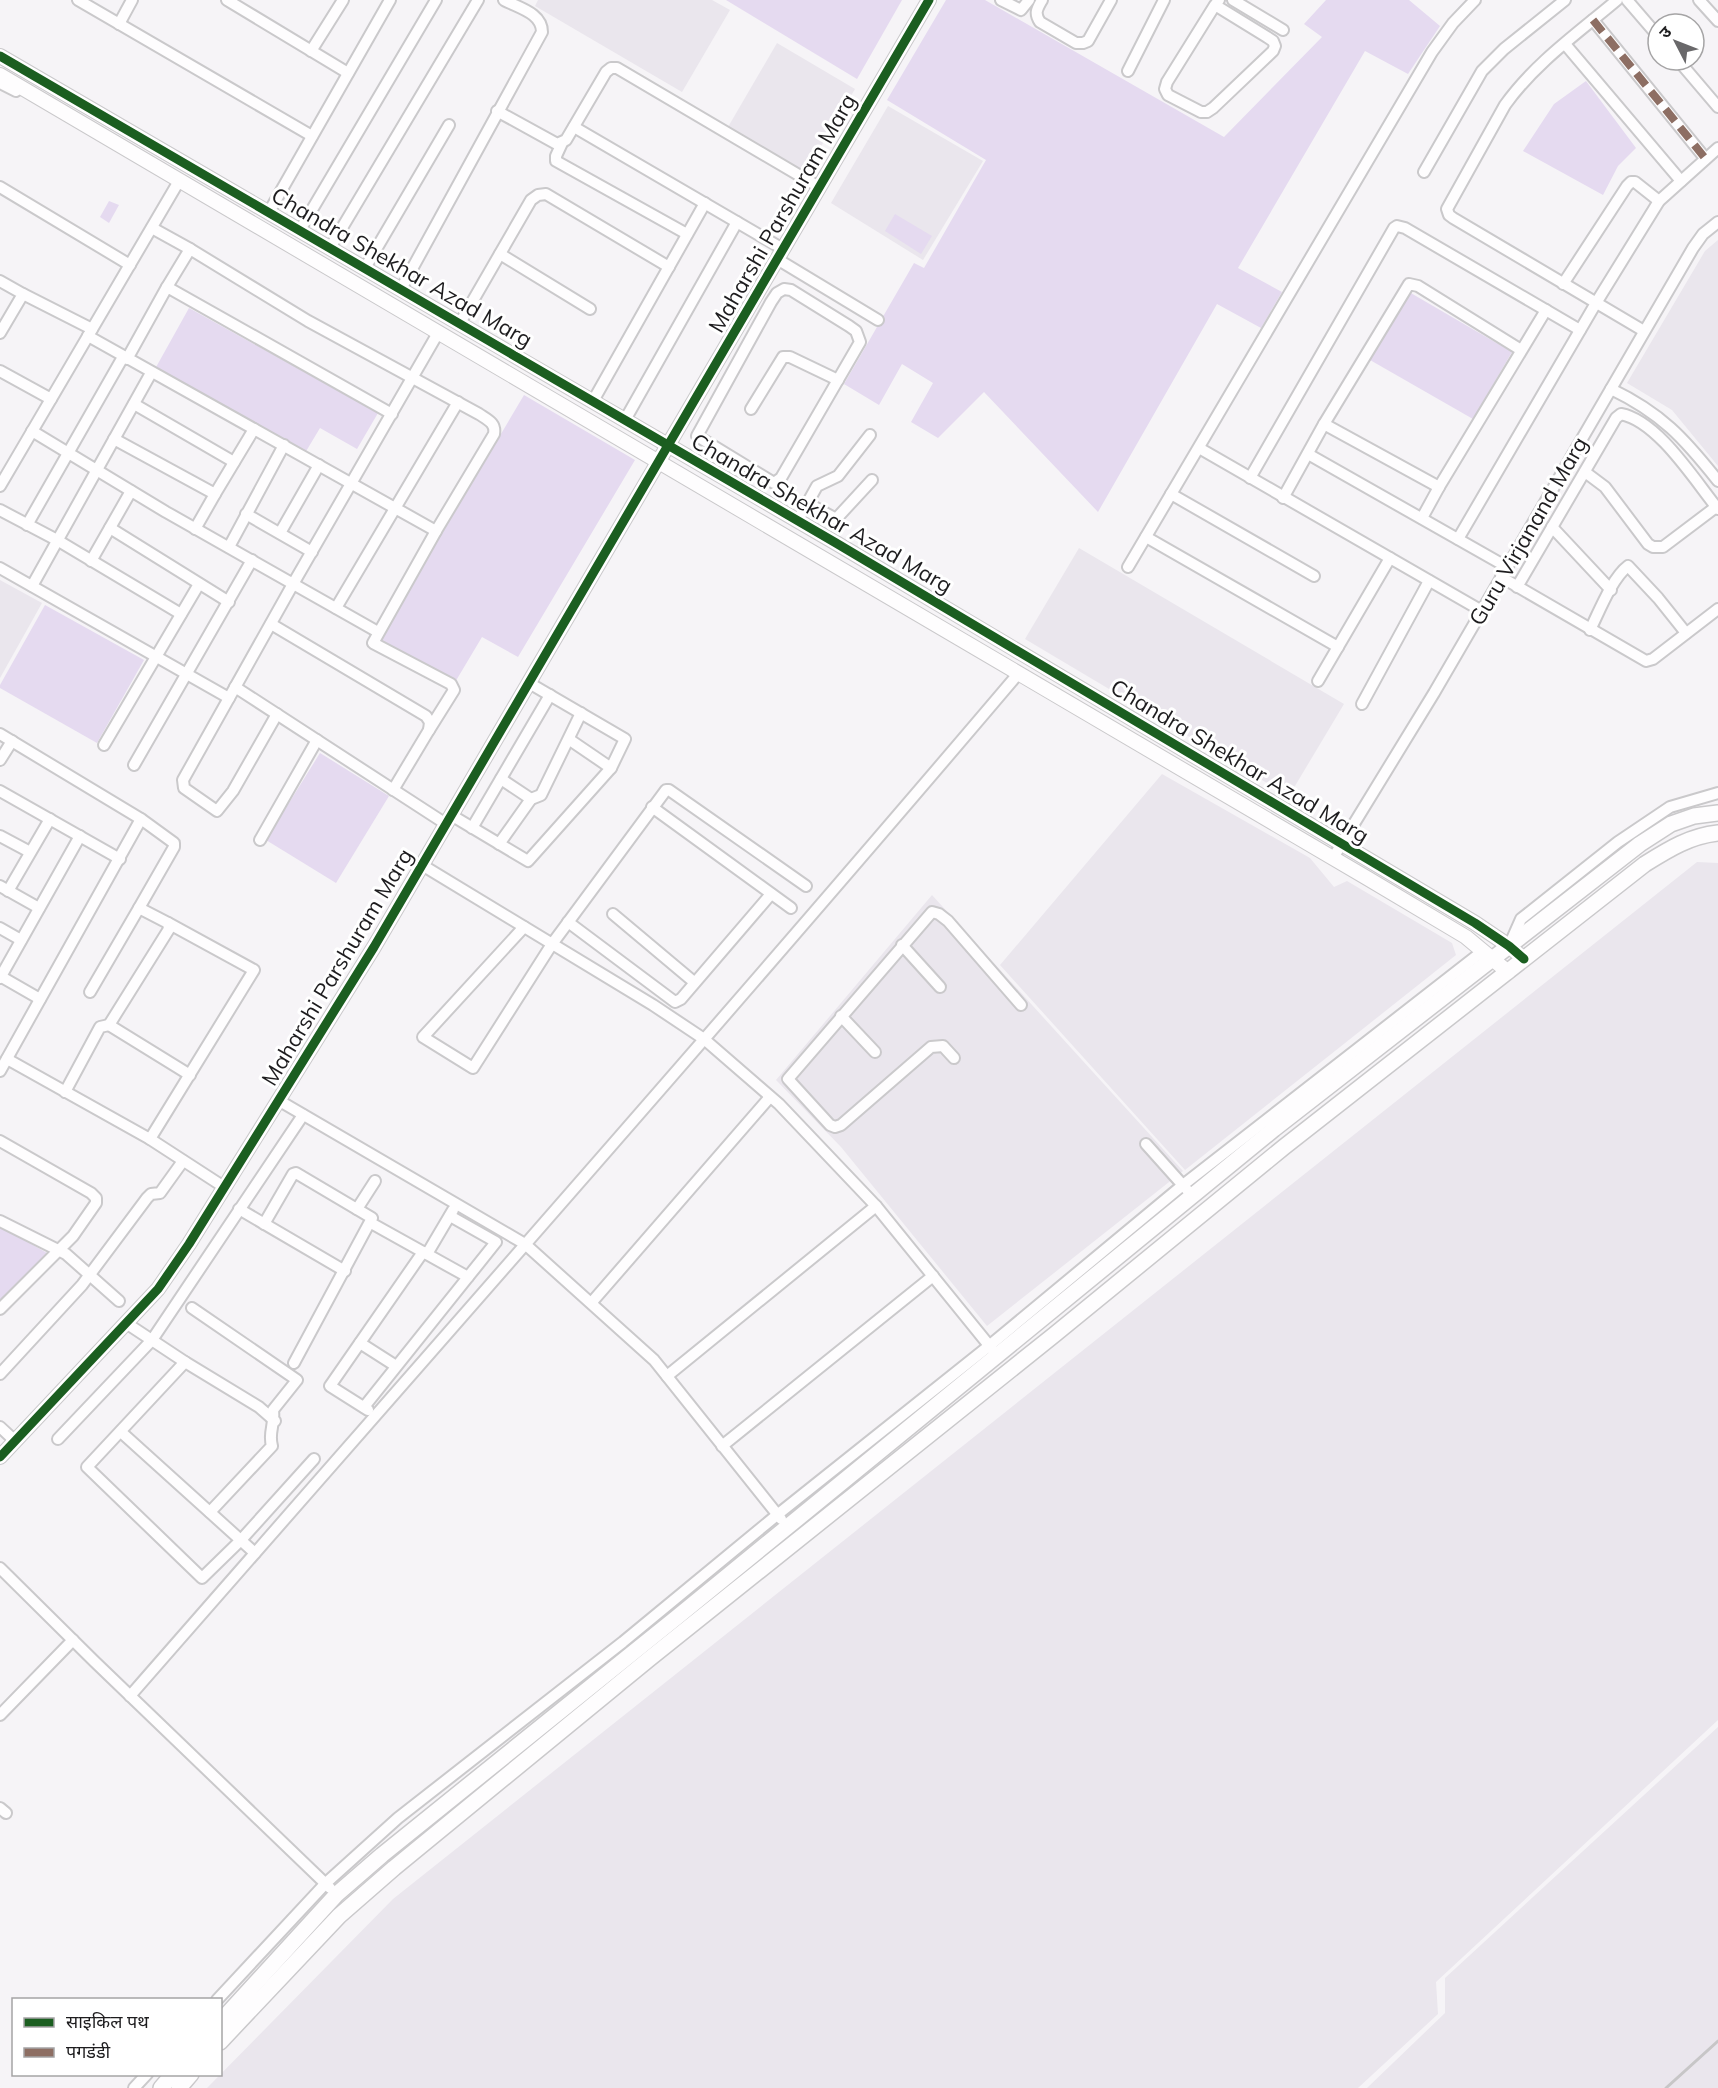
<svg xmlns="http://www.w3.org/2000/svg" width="1718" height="2088" font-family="Mulish,'Noto Sans Devanagari',sans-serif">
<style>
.built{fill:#eae6ed}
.green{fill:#e5daf0}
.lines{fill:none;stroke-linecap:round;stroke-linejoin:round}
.minor-casing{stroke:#cac9cb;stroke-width:14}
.tertiary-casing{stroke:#cac9cb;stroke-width:16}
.secondary-casing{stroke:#cac9cb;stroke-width:18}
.minor{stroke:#fefdfe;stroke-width:10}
.tertiary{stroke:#fefdfe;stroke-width:14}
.secondary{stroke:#fefdfe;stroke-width:15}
.rail{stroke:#c7c6c7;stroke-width:3}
.quiet{stroke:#8d6e63;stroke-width:8;stroke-dasharray:15 8;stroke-linecap:butt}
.cycleway-casing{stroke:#fff;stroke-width:13}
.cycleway{stroke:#1b5e20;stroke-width:9}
.labels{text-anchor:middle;stroke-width:6;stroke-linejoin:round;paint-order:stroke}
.street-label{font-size:22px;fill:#1d1c1e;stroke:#fff}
</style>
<rect width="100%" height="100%" fill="#f6f4f7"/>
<g class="built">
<polygon points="538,0 712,0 730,10 682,92 535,6"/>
<polygon points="777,43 855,89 806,172 728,127"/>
<polygon points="888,106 983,161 923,260 831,203"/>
<polygon points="1718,240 1718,466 1672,410 1627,383 1705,251"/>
<polygon points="1079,548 1344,704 1289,796 1025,639"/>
<polygon points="0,580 42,603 0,678"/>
<polygon points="1162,774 1310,858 1334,887 1347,881 1452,943 1456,955 1185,1170 1000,965"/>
<polygon points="1697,862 1718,863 1718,1720 1436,1982 1438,2014 1358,2088 207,2088 393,1899"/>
<polygon points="932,895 1183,1171 987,1326 841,1147 776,1080"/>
<polygon points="1718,1727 1718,2088 1367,2088 1445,2013 1445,1978"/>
</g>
<g class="green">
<polygon points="726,0 902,0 857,79"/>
<polygon points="946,0 985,0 1224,137 1322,37 1304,24 1326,0 1409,0 1440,26 1408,74 1365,51 1238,268 1282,292 1261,328 1217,304 1098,512 984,392 938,438 911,422 933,383 902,364 879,405 844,384 914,263 924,268 986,160 887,100"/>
<polygon points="1586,81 1636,148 1618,166 1603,195 1523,151 1554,104"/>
<polygon points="109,201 119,205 109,223 100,217"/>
<polygon points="895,214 932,236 921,254 885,231"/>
<polygon points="1409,292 1512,352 1473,419 1370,360"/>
<polygon points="189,308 378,413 357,449 320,428 305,453 155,369"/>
<polygon points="524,395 635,460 518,657 482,637 454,684 379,640"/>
<polygon points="45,605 144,660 97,743 0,688 0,685"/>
<polygon points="320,753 389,796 336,883 266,840"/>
<polygon points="0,1226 47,1253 0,1302"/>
</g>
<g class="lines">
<defs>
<g id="minor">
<polyline points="78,0 312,136"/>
<polyline points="227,0 348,73"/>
<polyline points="1001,0 1021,10 1029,0"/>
<path d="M1042 0C1037 9 1034 13 1040 22L1076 43H1083L1088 41 1111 0"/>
<polyline points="1233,0 1283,30"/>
<path d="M1617 0C1578 33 1535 63 1505 105L1447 209 1449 215 1453 218 1644 331"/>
<polyline points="1627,0 1658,36"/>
<polyline points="1699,0 1718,21"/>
<polyline points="1215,5 1267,37 1273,41 1275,46 1273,51 1213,108 1207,112 1201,112 1168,95 1165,89 1167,82 1215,5 1219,0"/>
<polyline points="1593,20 1705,158"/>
<polyline points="119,24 132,0"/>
<polyline points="1565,44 1681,181"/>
<polyline points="311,51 343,0"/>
<polyline points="1678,60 1718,107"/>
<polyline points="1128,71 1164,0"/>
<polyline points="0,83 16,91"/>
<polyline points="497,111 557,144 566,140 606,72 611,68 617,68 819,187"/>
<polyline points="574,127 783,249"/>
<polyline points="562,143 556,156 556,161 687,234"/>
<polyline points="1424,172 1482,71 1504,49 1565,0"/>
<polyline points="0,187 130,265"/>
<polyline points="269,212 390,0"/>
<polyline points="152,228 190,249"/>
<polyline points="300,230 436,0"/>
<polyline points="330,248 478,0"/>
<polyline points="500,254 590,309"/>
<polyline points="777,259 878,320"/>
<polyline points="365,268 449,125"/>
<polyline points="0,281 23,294 0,333"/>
<polyline points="1563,284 1627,186 1631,182 1635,182 1659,201"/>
<path d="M167 287 190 249 308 321 479 414C488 420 496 423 494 434L436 531 373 643 451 684 454 690 429 730"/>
<path d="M401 289 542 32C542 13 519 8 504 0"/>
<polygon points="784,289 791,290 849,326 856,331 860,342 781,478 774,483 697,436 771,302 777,293"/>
<polyline points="23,294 92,329"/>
<polyline points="460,323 531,200 538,195 546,194 669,267"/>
<polyline points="88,336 436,531"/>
<polyline points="127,359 167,287 392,414"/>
<polyline points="0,371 51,399"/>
<path d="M1611 389C1661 413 1684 438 1718 481"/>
<polyline points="593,401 705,203"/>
<polyline points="134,404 234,462"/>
<polyline points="751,409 783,357 790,357 838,380"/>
<polyline points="625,420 737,222"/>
<polyline points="1324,424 1439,487"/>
<polyline points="32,431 166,512 378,632"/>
<polyline points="114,439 215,494 195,529"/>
<polyline points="1199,448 1482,611"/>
<polyline points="1308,454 1507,567"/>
<polyline points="1585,472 1605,487 1648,544 1653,547 1663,547 1716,507"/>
<polyline points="1250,478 1394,228 1397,226 1405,228 1580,330"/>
<polyline points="0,486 179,181"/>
<polyline points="215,494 254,429"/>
<polyline points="1171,494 1314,576"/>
<polyline points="1283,498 1324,424 1409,284 1418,286 1521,350"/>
<polyline points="807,503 836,519 872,480"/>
<polyline points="0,510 57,540 181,614"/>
<polyline points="246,514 312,552"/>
<polyline points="1422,518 1439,487 1546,310"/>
<polyline points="798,520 817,486 838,476 870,435"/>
<polyline points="27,525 123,357"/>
<polyline points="1552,527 1611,590"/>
<polyline points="110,528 229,602"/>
<polyline points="280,533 319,465"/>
<polyline points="1146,537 1338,647"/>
<polyline points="1458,539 1596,303 1659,201 1718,148"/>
<polyline points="229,547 284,445"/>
<polyline points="91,561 131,491"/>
<polyline points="1128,567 1432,52 1453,23 1475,0"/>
<polyline points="0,568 229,698"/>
<polyline points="1501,577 1646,661 1653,659 1718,609"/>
<polyline points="32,586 151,373"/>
<path d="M1517 587 1616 418 1621 414C1658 421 1695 481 1718 509"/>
<polyline points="336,608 458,402"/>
<polyline points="271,624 426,716 430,722 429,730 393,790"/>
<path d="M1590 630C1599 612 1612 578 1628 566L1658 598 1686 633"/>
<polyline points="1318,681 1390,558"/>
<polyline points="235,687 446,824"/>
<polyline points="1362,704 1429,581"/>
<polyline points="277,714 233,791 217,811 184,788 183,780 293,584 438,333"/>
<polyline points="0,734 141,819 174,843 174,847 139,908 168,923 169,929 109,1025 190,1075"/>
<polyline points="570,740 611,768"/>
<polyline points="104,745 199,584"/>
<polyline points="0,760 12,741"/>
<polyline points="134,765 252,560"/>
<polyline points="501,779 531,799"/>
<polyline points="0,791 120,859"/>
<polyline points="652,807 791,908"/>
<polyline points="451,815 528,861 611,768 625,739 529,683"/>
<polyline points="472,828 550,695"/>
<polyline points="0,836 30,852"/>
<polyline points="260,840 317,740"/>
<polyline points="499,844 531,799 541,795 581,713"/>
<polyline points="1333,858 1434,693 1693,248 1703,234 1718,222"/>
<polyline points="422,865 653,1005 704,1039 779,1104 876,1206 992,1349"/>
<polyline points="0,886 39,908"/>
<polyline points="8,891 50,819"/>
<polyline points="613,914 694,982"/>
<polyline points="568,922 675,1002 681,999 771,894"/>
<polyline points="524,927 423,1037 473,1068 552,944 666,790 669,790 806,886"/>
<polyline points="0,928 21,940"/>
<polyline points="902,945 940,987"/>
<polyline points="1509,946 1521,919 1618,842 1670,807 1718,793"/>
<polyline points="0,976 40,999"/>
<polyline points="0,978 80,836"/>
<polyline points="90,992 139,908"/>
<polyline points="841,1016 875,1052"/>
<polyline points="954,1058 943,1046 931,1047 841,1125 835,1127 830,1125 788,1079 932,912 939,914 948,921 1021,1005"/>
<polyline points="7,1059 150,1139 224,1187"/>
<polyline points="0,1071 141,819"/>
<polyline points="65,1092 100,1027 109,1025"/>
<polyline points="278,1100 525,1244 654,1360 781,1519"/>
<polyline points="150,1139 254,970 168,923"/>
<polyline points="0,1141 91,1193 96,1198 96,1203 73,1236 0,1309"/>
<polyline points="1146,1144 1188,1191"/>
<polyline points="239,1209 345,1271"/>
<polyline points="357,1209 375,1181"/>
<polyline points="450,1216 496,1242 468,1277"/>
<polyline points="0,1221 66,1254 119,1301"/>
<polyline points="264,1224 293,1174 296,1173 372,1218 294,1363"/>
<polyline points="427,1254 453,1210"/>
<polyline points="592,1302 770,1097"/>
<path d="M192 1308 297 1380 273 1410C275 1426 268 1432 272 1446L210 1512"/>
<polyline points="126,1323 185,1362 259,1407 275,1421"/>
<polyline points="360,1343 396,1366"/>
<polyline points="185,1362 87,1467 202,1578 241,1540 314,1459"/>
<polyline points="0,1374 82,1285 147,1198 151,1194 160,1193 183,1161"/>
<polyline points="667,1376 876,1206"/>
<polyline points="364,1407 468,1277 371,1223"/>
<polyline points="368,1410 330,1386 423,1252"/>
<polyline points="0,1427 15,1441"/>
<polyline points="121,1432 255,1553"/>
<polyline points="58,1439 152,1340 303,1115"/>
<polyline points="722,1446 933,1276"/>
<polyline points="0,1568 95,1662 330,1888"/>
<path d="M130 1696C427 1356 726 1018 1018 674"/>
<polyline points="0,1715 73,1640"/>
<polyline points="0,1808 6,1813"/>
<polyline points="217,2000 326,1883 398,1818 623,1642 777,1515 989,1346 1183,1185 1483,951"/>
<polyline points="134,2088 147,2074"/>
</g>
<g id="tertiary">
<polyline points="0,56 836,543 1475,923 1509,946 1524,959"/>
<polyline points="0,75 1367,878 1466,937 1508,972"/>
<polyline points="0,1457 158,1289 189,1244 374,947 929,0"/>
</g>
<g id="secondary">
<polyline points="220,2022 337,1894 382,1855 676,1618 1274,1129 1640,844 1671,824 1694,816 1718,813"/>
<path d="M220 2042 339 1916 394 1868 649 1659 1054 1335 1284 1147 1645 864C1669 849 1690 836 1718 833"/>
<polyline points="161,2088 173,2074"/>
<polyline points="179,2088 191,2074"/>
</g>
</defs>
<use href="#minor" class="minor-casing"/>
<use href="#tertiary" class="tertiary-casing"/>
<use href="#secondary" class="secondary-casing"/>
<use href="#minor" class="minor"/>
<use href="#tertiary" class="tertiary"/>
<use href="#secondary" class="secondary"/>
<polyline class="rail" points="1666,2088 1718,2041"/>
<polyline class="quiet" points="1593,20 1705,158"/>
<defs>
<g id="cycleway">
<polyline points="0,56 836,543 1475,923 1509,946 1524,959"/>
<polyline points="0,1457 158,1289 189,1244 374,947 929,0"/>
</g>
</defs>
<use href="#cycleway" class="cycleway-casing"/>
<use href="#cycleway" class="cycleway"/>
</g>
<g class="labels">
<g class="street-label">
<text transform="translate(782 213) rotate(-60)" y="8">Maharshi Parshuram Marg</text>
<text transform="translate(402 267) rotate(30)" y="8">Chandra Shekhar Azad Marg</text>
<text transform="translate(822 513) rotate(30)" y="8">Chandra Shekhar Azad Marg</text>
<text transform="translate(1528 531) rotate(-60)" y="8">Guru Virjanand Marg</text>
<text transform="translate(1240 761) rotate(31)" y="8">Chandra Shekhar Azad Marg</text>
<text transform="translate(337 967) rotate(-59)" y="8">Maharshi Parshuram Marg</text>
</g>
</g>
<rect x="12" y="1998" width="210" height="78" fill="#ffffff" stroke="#a5a4a5" stroke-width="1.5"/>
<rect x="24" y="2018" width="30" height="9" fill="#1b5e20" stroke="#a5a4a5" stroke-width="1.5"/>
<text x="66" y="2028" font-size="18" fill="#1d1c1e">साइकिल पथ</text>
<rect x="24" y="2048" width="30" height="9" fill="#8d6e63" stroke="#a5a4a5" stroke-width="1.5"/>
<text x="66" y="2058" font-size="18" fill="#1d1c1e">पगडंडी</text>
<g transform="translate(1676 42) rotate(312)"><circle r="28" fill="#ffffff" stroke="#a5a4a5" stroke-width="1.5"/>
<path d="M0-4.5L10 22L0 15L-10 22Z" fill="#69686a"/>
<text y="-9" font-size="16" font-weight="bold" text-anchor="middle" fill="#1d1c1e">उ</text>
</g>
</svg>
